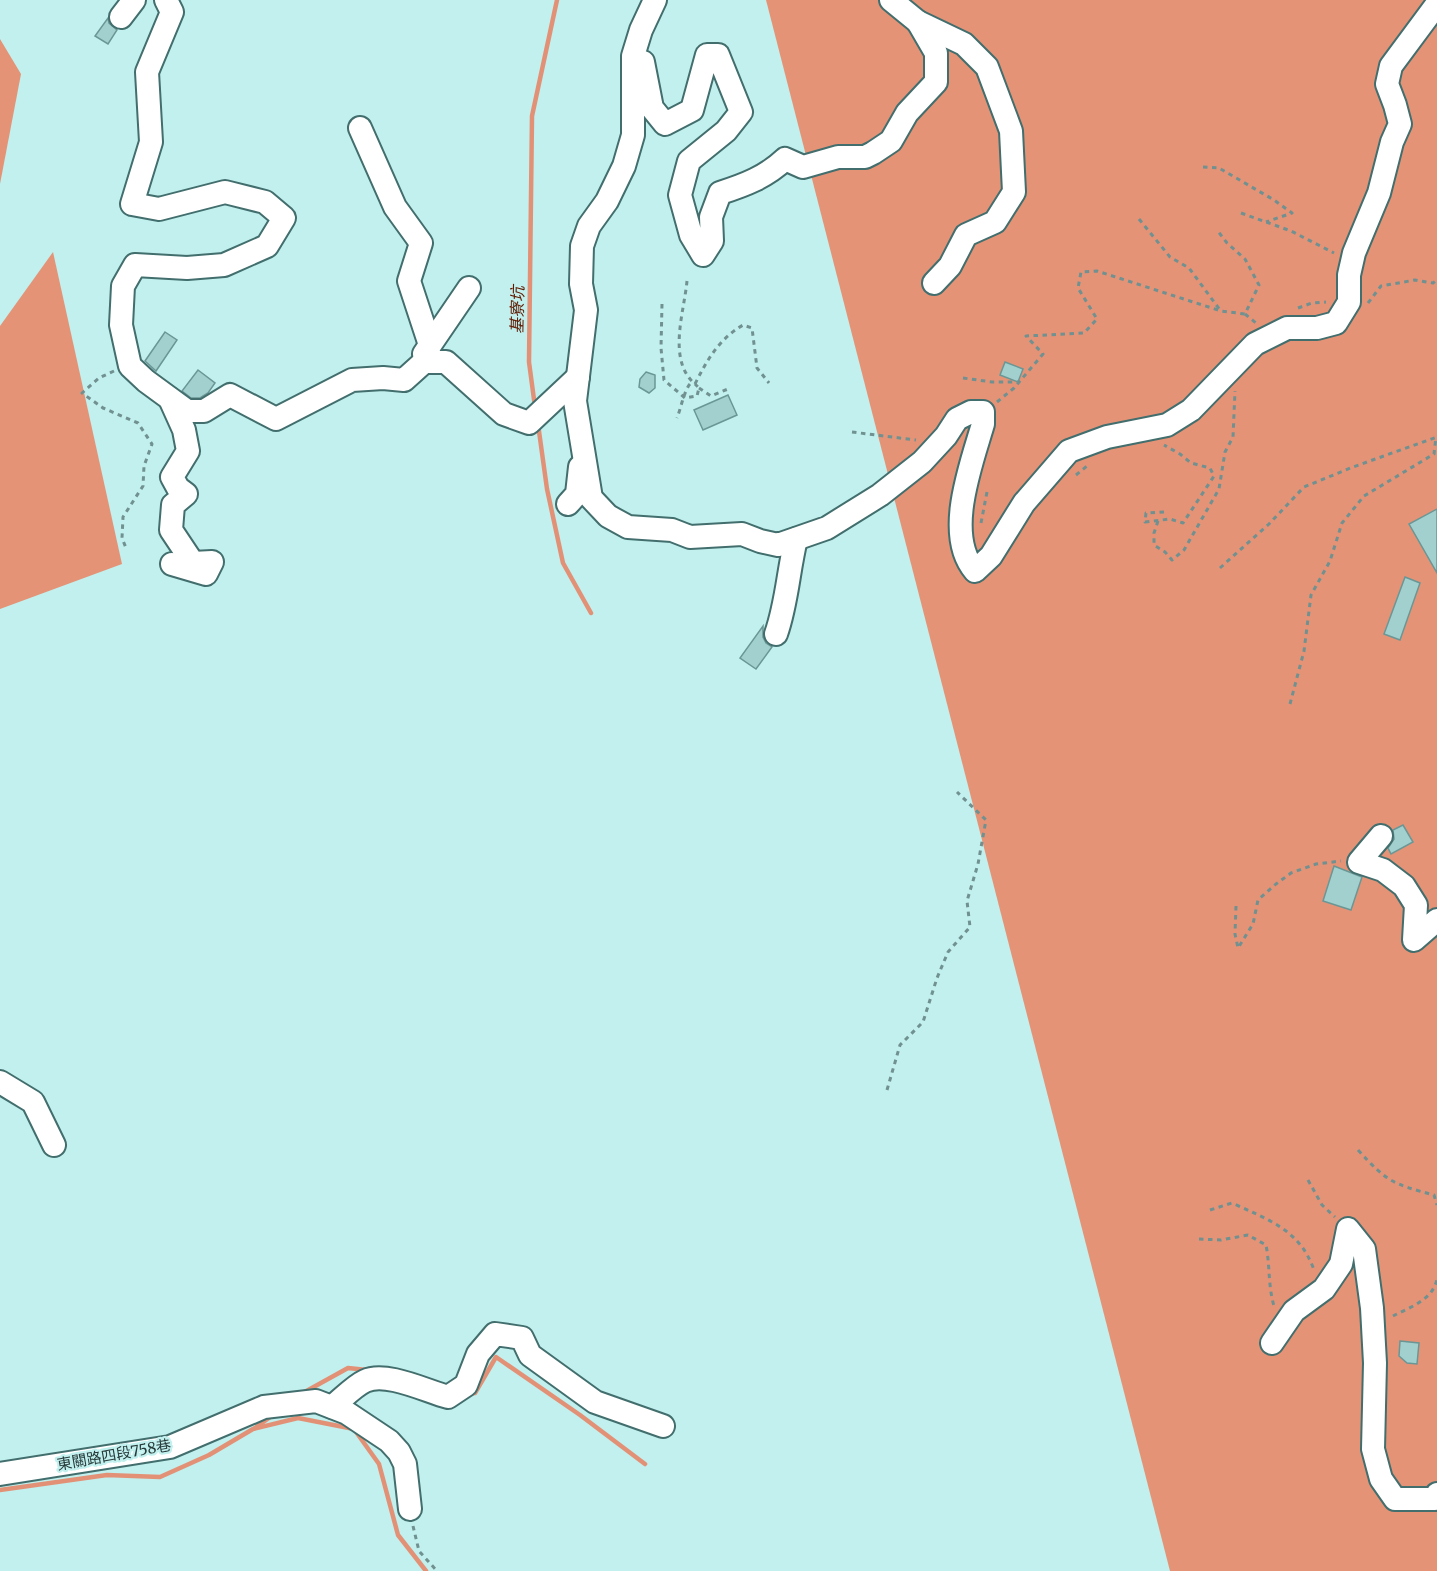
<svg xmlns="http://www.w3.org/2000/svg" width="1437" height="1571" font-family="Merriweather,'Noto Sans TC',serif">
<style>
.forest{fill:#e49377}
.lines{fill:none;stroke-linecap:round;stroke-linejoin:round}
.stream{stroke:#e39176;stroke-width:4.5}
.building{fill:#a2d0ce;stroke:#6a9795;stroke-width:1.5}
.minor-casing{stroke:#426e6d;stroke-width:26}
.path{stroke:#719190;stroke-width:3;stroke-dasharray:4.5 4.5;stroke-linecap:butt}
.minor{stroke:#fff;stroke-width:22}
.labels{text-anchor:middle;stroke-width:4.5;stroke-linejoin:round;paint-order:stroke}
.street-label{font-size:15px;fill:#273a39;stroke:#c1f0ee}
.water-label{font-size:16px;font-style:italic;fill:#611a00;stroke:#c1f0ee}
</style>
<rect width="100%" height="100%" fill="#c1f0ee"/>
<g class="forest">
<polygon points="766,0 1437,0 1437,1571 1170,1571"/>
<polygon points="0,39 21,74 0,184"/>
<polygon points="53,252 122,564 0,609 0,326"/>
</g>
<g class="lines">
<g class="stream">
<polyline points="535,407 529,362 532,116 557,0"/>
<polyline points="538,424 547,489 563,563 591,613"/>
<polyline points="301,1394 348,1368 367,1370"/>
<polyline points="468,1394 475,1393 496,1357 580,1415 645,1464"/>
<polyline points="255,1428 273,1415"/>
<polyline points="0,1490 107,1475 160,1477 209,1455 253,1429 298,1418 354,1429 379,1464 398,1535 426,1571"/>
</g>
</g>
<g class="building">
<polygon points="108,18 109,23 117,30 108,44 95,36"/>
<polygon points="165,332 177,340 156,371 145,361"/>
<polygon points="1005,362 1023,369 1018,382 1000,375"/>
<polygon points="198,370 215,383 208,393 200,398 191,398 182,391"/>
<polygon points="646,372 655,375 655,388 649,393 639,387 640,379"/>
<polygon points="728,395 737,415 703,430 694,410"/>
<polygon points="1437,509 1437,573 1409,524"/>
<polygon points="1405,577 1420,583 1400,640 1384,634"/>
<polygon points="763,626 763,637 766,643 772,647 756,669 740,658"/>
<polygon points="1403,825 1413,842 1391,854 1388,848 1394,839 1393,830"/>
<polygon points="1334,866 1362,877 1351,910 1323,901"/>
<polygon points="1400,1341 1419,1343 1417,1364 1407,1363 1399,1356"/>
</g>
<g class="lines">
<defs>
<g id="minor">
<polyline points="166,0 172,12 147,72 151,142 132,204 159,209 225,192 265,202 284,218 267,246 224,265 187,268 135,265 123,286 121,325 130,366 146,381 187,411 204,411 230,395 276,419 352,380 383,378 404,380 424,362 446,362 504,414 529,423 578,377"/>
<path d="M655 0 641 30 633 56V135L624 166 607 201 589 226 582 246 581 284 586 310 575 401 591 498 608 516 628 527 672 530 690 537 742 534 760 541 778 545 827 528 880 495 922 462 946 436 957 419 971 412H983V424C971 465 944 535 975 571L991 556 1024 503 1069 451 1107 437 1167 425 1191 410 1255 344 1287 328H1317L1336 323 1349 302V275L1354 253 1379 193 1392 142 1400 124 1395 105 1387 84 1391 66 1437 4"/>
<polyline points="891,0 918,22"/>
<polyline points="121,17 134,0"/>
<path d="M643 62 652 108 665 124 692 110 707 55H718L741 112 726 131 689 161 680 195 691 235 703 255 712 241 711 217 720 193C745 185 766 177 785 159L803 167 838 157H865L873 153 891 141 907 113 936 82V53L918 22 964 44 987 67 1011 131 1014 192 995 222 966 235 950 266 934 283"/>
<polyline points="360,128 395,207 421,243 409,281 430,345"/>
<polyline points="424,354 469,288"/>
<polyline points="170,399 184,430 188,451 172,477 178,488 186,494 173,505 171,530 193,563 212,562 206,574 172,564"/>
<polyline points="568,504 577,494 580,467"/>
<path d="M776 634C787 603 788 572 796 539"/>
<polyline points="1381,836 1359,862 1383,870 1404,886 1416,905 1414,940 1437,920"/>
<polyline points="0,1082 33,1102 54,1145"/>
<polyline points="1272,1343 1294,1311 1324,1289 1341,1264 1348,1229 1364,1249 1372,1308 1375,1363 1373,1449 1381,1479 1395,1499 1435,1499 1437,1494"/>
<path d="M332 1407C342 1399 354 1386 365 1381 386 1371 426 1391 448 1397L466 1385 478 1354 495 1334 522 1338 530 1355 595 1402 663 1426"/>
<polyline points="0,1474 170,1447 264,1407 316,1401 347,1413 389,1441 399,1452 405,1464 410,1509"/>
</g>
</defs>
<use href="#minor" class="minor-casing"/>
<g class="path">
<polyline points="1203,167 1219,168 1274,200 1292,213 1266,222"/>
<polyline points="1241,213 1291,231 1334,253"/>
<polyline points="1139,219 1170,257 1189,268 1220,310"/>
<path d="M687 281C684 313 667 360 695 384 707 360 719 339 743 325L752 328 757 368 769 383"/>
<polyline points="1368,303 1381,286 1415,280 1433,283 1437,280"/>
<path d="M662 304 661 348 664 380 685 398 697 396 699 388 695 384H690C684 391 681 408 677 418"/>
<polyline points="1298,308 1312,303 1326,302"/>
<polyline points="1245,314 1256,323"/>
<polyline points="114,371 99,378 82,393 103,408 138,423 152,444 144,466 143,486 123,517 122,538 126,548"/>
<polyline points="963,378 992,382 1018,382"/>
<polyline points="699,388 711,396 728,389"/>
<polyline points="997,402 1014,388 1043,354 1026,336 1084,333 1097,319 1078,288 1081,272 1097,271 1221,311 1245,314 1259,285 1245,259 1227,243 1217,230"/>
<polyline points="852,432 916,440"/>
<polyline points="1076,475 1087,466"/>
<polyline points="1164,512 1146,513 1145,522 1170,519 1183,523 1214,476 1210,468 1191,463 1180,454 1164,445"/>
<polyline points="1158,521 1154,533 1154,545 1165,552 1172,560 1184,550 1219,489 1225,452 1233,437 1235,391"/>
<polyline points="981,523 987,492"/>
<polyline points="1220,568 1269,524 1304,487 1353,467 1437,437"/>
<polyline points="1290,704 1304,651 1311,595 1330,561 1342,523 1364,496 1434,454 1436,437"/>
<polyline points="1236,906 1235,934 1238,948 1253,924 1258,900 1276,884 1291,873 1316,864 1341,861"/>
<polyline points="887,1090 900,1045 923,1022 937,978 948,952 970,927 967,901 978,864 986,820 957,792"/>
<path d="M1358 1150C1387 1182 1393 1184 1434 1195L1437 1205"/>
<polyline points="1308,1180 1322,1205 1335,1217"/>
<path d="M1210 1210 1232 1203C1269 1220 1300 1230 1314 1270"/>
<path d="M1199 1239 1221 1240 1248 1235 1266 1245C1270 1265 1268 1286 1274 1306"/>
<path d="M1393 1316C1410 1307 1433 1300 1437 1279"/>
<polyline points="413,1526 419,1551 437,1571"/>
</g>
<use href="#minor" class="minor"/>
</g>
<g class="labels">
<g class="street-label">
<text transform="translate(114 1455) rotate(-10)" y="5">東關路四段758巷</text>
</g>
<g class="water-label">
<text transform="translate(517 310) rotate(-89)" y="6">基寮坑</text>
</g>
</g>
</svg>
